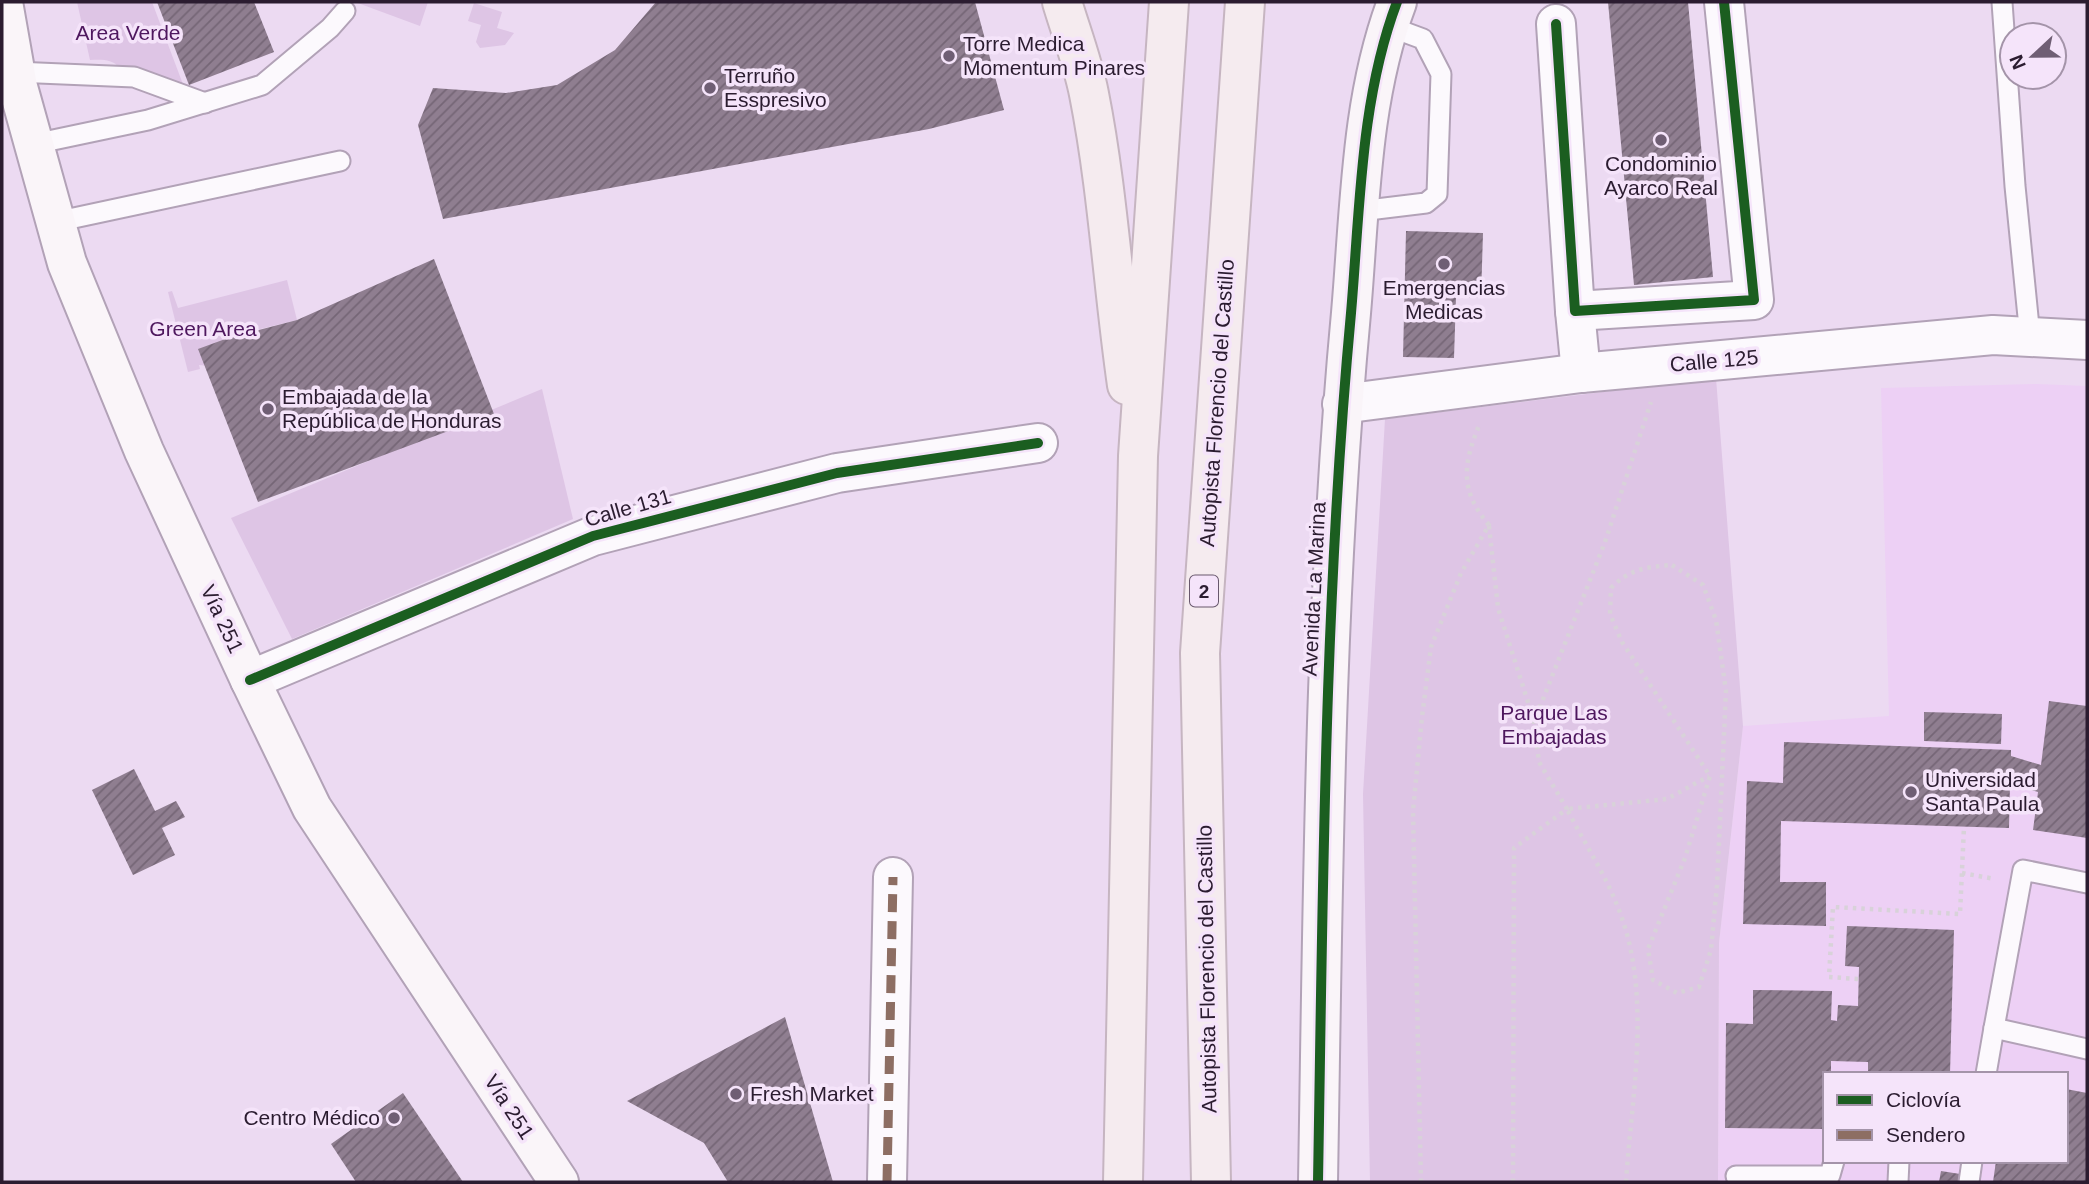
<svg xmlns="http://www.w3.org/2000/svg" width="2089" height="1184" font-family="Helvetica,sans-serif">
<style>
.built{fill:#edd0f5;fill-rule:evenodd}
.green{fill:#dec5e5}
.building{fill:url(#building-hatch)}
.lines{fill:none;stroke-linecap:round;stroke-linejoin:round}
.lane-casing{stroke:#b2a2b7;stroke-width:23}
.street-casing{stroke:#b2a2b7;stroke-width:42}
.secondary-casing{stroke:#b2a2b7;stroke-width:42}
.highway-casing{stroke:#c6b5c1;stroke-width:42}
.path{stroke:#d8d2d9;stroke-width:4.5;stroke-dasharray:3.5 5;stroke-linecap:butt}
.lane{stroke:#fcf9fd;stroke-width:19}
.street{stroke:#fcf9fd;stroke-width:38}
.secondary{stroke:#faf5f9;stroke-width:38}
.highway{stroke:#f5ebef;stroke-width:38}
.quiet{stroke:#8d6e63;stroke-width:9;stroke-dasharray:18 9;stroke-linecap:butt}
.cycleway-casing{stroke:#f5e4fa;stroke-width:15}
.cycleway{stroke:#1b5e20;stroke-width:10}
.poi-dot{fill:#6f5e74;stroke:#f5e4fa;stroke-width:2.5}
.labels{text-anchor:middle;stroke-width:7;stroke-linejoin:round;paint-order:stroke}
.shield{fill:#f5e4fa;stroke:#68586d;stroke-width:2}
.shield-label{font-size:19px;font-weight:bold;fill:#2b1c30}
.park-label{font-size:21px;fill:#4e175e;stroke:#f5e4fa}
.poi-label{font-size:21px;fill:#2b1c30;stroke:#f5e4fa;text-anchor:start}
.street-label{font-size:21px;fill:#2b1c30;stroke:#f5e4fa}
</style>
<defs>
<pattern id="building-hatch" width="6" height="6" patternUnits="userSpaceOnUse" patternTransform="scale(1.75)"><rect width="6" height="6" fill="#8f7e90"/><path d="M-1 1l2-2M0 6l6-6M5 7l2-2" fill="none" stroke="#756676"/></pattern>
</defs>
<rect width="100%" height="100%" fill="#ecdaf2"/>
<path class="built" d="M2036 384 2087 386V1182H1718L1719 943 1743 726 1889 716 1881 388ZM1825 1074H2066V1161H1825Z"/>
<g class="green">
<path d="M77 2H152L184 87C169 84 149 83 135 77 113 67 120 58 90 60Z"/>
<polygon points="355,2 428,2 420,26"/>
<polygon points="474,3 502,12 497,28 514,33 505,45 480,48 476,42 481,25 468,21"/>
<polygon points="287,280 297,320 228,337 209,366 199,365 200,369 188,372 168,292 172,291 178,308"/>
<polygon points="1716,378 1743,726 1719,943 1718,1182 1370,1182 1363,794 1385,419"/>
<polygon points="542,389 573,519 292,639 231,518"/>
</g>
<g class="building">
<polygon points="157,2 254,2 274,52 189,85"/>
<polygon points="656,2 975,2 1004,110 929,129 443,219 418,125 433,88 506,93 557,85 615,50"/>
<polygon points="1608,2 1688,2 1713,277 1634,285"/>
<polygon points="1406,231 1483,233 1481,298 1456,297 1454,358 1403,357"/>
<polygon points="434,259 494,414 258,502 198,349 228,338 297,320"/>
<polygon points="2049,701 2087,706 2087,838 2033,830 2038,792 2010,784 2009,828 1781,821 1780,882 1826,882 1826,926 1743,924 1747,781 1783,783 1784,742 2011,750 2011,756 2041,765"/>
<polygon points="1924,712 2002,714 2001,744 1924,741"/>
<polygon points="134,769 155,811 176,801 185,817 162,828 175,855 133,875 92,790"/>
<polygon points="1847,926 1954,930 1950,1074 1868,1074 1868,1062 1831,1061 1831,1074 1825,1074 1825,1129 1725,1128 1726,1023 1753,1024 1753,990 1832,991 1831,1020 1837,1021 1838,1005 1858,1006 1859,967 1845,966"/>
<polygon points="785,1017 833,1182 728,1182 704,1143 627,1101"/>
<polygon points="2066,1089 2087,1093 2087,1182 1993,1182 1996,1161 2066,1161"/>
<polygon points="403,1093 463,1182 356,1182 331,1144"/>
<polygon points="1941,1171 1960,1174 1959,1182 1939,1182"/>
</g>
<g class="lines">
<defs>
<g id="lane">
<polyline points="2002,2 2015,186 2030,337"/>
<polyline points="15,72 134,77 205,103"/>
<polyline points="34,144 148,120 262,85 330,28 345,11"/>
<polyline points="1360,211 1426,203 1437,194 1441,74 1423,39 1388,26"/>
<polyline points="55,222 340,161"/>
<polyline points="1994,1028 2023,870 2087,883"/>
<polyline points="1986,1074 1994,1028 2087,1049"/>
<polyline points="1736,1176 1823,1176 1830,1175 1834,1161"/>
<polyline points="1898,1182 1899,1161"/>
<polyline points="1969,1182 1972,1161"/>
</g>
<g id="street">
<polyline points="1556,24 1575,311 1754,300 1724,2"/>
<polyline points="1575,311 1581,373"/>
<polyline points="1342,404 1581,373 1993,335 2087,340"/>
<polyline points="250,680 593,536 837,473 1038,443"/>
<polyline points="887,1182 893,877"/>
</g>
<g id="secondary">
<polyline points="3,2 18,87 67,263 144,451 250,680 312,808 559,1182"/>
<path d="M1318 1182C1323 892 1324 602 1351 313 1360 210 1360 100 1397 2"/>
</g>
<g id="highway">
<path d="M1062 2C1071 32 1083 63 1089 94 1108 190 1113 288 1127 385"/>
<polyline points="1123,1182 1138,456 1169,2"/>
<polyline points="1211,1182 1200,653 1245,2"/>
</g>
</defs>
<use href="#lane" class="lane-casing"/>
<use href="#street" class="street-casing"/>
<use href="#secondary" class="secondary-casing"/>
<use href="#highway" class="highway-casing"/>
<g class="path">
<polyline points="1489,526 1498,608 1534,721"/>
<path d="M1672 565 1703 585 1716 620 1726 691 1717 885 1711 950 1699 987 1677 993 1653 980 1648 949 1685 858 1710 776 1622 642 1610 614 1611 588C1629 569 1646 567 1672 565Z"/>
<polyline points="1962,873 1995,879"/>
<polyline points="1858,979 1829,977 1833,907 1960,914 1964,827"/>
<path d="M1421 1182 1413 811 1422 717 1431 647 1461 573 1489 525C1459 490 1463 464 1480 423"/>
<polyline points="1513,1182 1514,848 1567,809 1539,762 1534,722 1605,542 1651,402"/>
<path d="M1626 1182C1632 1091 1653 992 1617 905 1604 872 1583 841 1567 809L1667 799 1709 776"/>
</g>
<use href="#lane" class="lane"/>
<use href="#street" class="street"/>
<use href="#secondary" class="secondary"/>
<use href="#highway" class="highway"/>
<polyline class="quiet" points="887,1182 893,877"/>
<defs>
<g id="cycleway">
<polyline points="1556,24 1575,311 1754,300 1724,2"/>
<polyline points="250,680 593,536 837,473 1038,443"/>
<path d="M1318 1182C1323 892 1324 602 1351 313 1360 210 1360 100 1397 2"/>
</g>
</defs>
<use href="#cycleway" class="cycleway-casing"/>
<use href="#cycleway" class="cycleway"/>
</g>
<g class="poi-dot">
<circle cx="949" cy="56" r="7"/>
<circle cx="710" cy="88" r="7"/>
<circle cx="1661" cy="140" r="7"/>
<circle cx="1444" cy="264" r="7"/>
<circle cx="268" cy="409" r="7"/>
<circle cx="1911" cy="792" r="7"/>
<circle cx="736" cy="1094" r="7"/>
<circle cx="394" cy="1118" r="7"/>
</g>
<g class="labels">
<rect class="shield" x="1190" y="575.5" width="28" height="31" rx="5"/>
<g class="shield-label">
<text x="1204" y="598">2</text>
</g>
<g class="park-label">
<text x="128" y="40">Area Verde</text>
<text x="203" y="336">Green Area</text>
<text x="1554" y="720">Parque Las<tspan x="1554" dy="24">Embajadas</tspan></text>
</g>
<g class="poi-label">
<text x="963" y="51">Torre Medica<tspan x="963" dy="24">Momentum Pinares</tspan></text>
<text x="724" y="83">Terruño<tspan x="724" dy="24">Esspresivo</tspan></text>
<text x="1661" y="171" text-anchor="middle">Condominio<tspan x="1661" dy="24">Ayarco Real</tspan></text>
<text x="1444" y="295" text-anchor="middle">Emergencias<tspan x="1444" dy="24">Medicas</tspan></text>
<text x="282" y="404">Embajada de la<tspan x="282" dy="24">República de Honduras</tspan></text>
<text x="1925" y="787">Universidad<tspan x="1925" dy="24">Santa Paula</tspan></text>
<text x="750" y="1101">Fresh Market</text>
<text x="380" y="1125" text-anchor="end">Centro Médico</text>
</g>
<g class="street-label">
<text transform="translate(1714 361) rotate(-5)" y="7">Calle 125</text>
<text transform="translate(1217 403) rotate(-86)" y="7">Autopista Florencio del Castillo</text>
<text transform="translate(628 508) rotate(-16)" y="7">Calle 131</text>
<text transform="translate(1314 589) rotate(-87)" y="7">Avenida La Marina</text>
<text transform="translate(222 619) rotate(65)" y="7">Vía 251</text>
<text transform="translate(1207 969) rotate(-91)" y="7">Autopista Florencio del Castillo</text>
<text transform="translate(509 1107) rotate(57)" y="7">Vía 251</text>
</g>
</g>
<rect width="2089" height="1184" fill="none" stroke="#2b1c30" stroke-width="7"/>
<rect x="1823" y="1072" width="245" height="91" fill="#f5e4fa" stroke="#a494a9" stroke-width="2"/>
<rect x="1837" y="1095" width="35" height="10" fill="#1b5e20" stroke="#a494a9" stroke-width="2"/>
<text x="1886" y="1107" font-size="21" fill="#2b1c30">Ciclovía</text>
<rect x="1837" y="1130" width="35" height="10" fill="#8d6e63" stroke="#a494a9" stroke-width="2"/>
<text x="1886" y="1142" font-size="21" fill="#2b1c30">Sendero</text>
<g transform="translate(2033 56) rotate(248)"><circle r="33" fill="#f5e4fa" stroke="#a494a9" stroke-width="2"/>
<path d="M0-5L12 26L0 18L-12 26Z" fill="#6f5e74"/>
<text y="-10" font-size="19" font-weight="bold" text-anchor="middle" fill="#2b1c30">N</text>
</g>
</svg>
